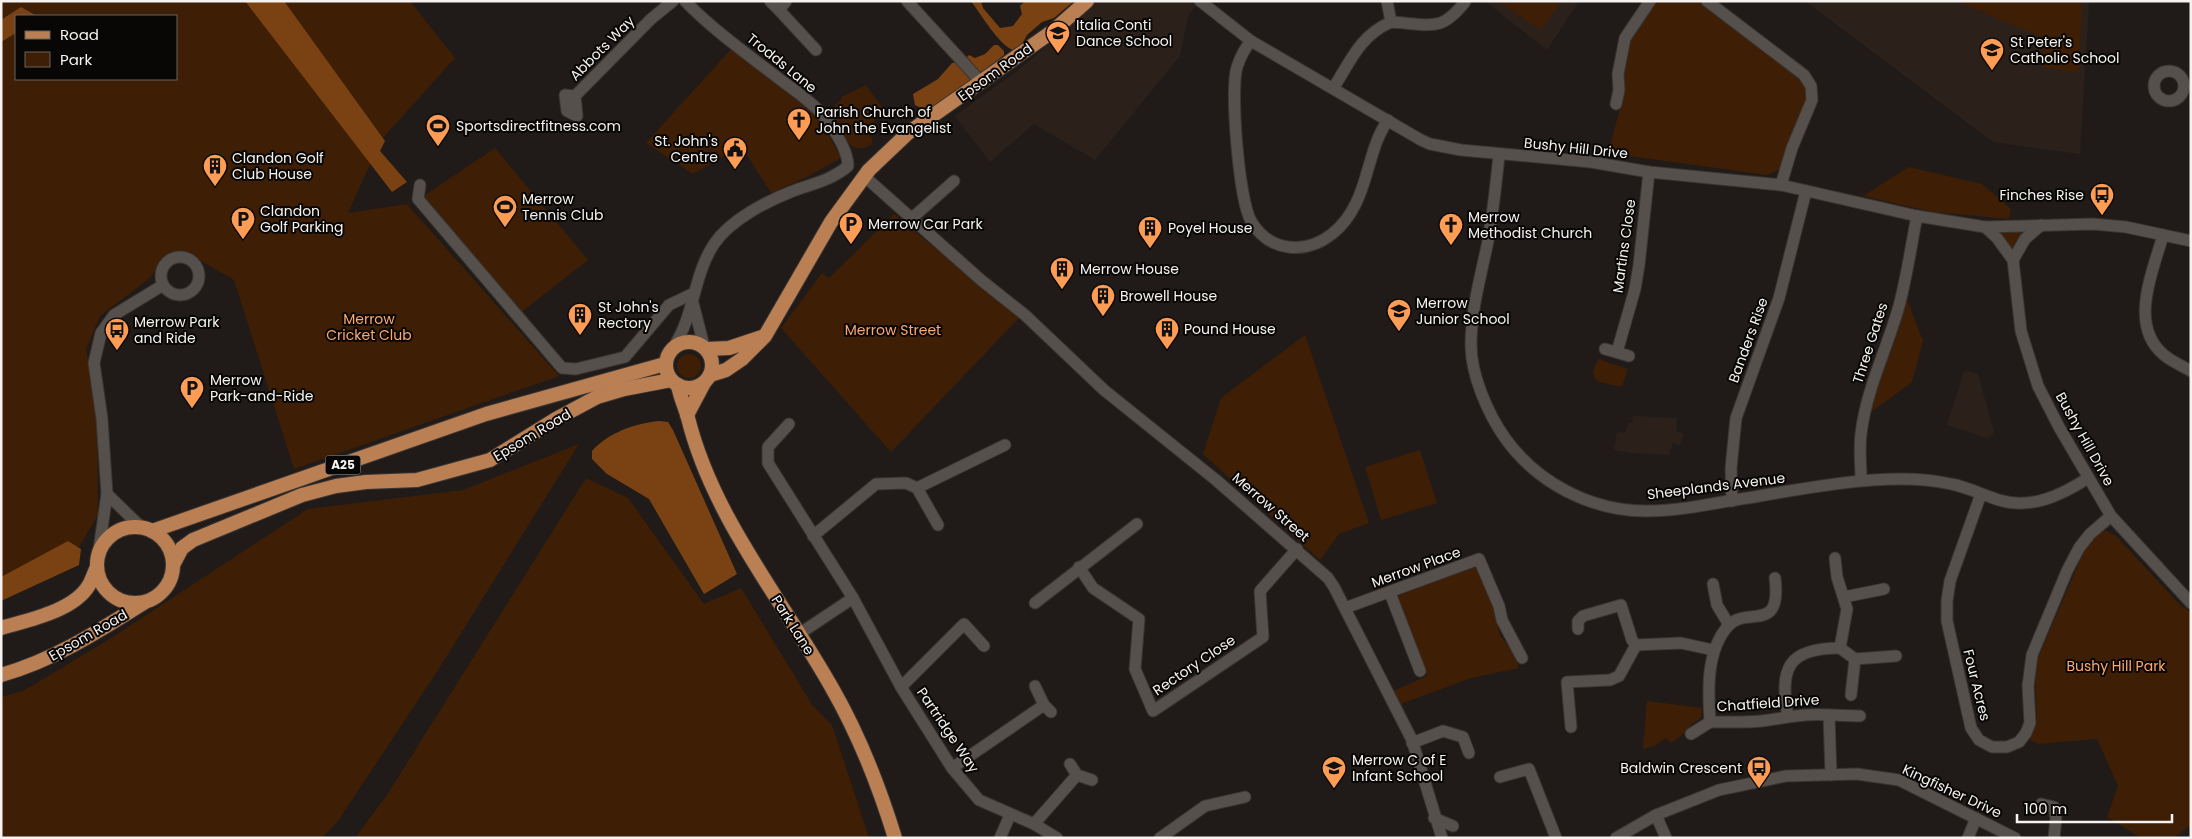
<svg xmlns="http://www.w3.org/2000/svg" width="2192" height="839" font-family="Poppins,sans-serif">
<style>
.built{fill:#2b211a}
.green{fill:#3e1e05;fill-rule:evenodd}
.forest{fill:#7a4213}
.lines{fill:none;stroke-linecap:round;stroke-linejoin:round}
.minor-casing{stroke:#393533;stroke-width:13}
.major-casing{stroke:#393533;stroke-width:16}
.minor{stroke:#56504c;stroke-width:11}
.major{stroke:#ba7f53;stroke-width:14}
.labels{text-anchor:middle;stroke-width:4;stroke-linejoin:round;paint-order:stroke}
.shield{fill:#080706;stroke:#aeaca9;stroke-width:1}
.shield-label{font-size:12px;font-weight:bold;fill:#f5f2ef}
.poi-label{font-size:14px;fill:#f5f2ef;stroke:#080706;text-anchor:start}
.street-label{font-size:14px;fill:#f5f2ef;stroke:#080706}
.park-label{font-size:14px;fill:#fda76b;stroke:#080706}
</style>
<rect width="100%" height="100%" fill="#201b18"/>
<g class="built">
<polygon points="1087,1 1200,1 1188,16 1180,56 1095,160 1034,124 990,162 955,116 1022,67 1070,26"/>
<polygon points="1485,1 1579,1 1547,50"/>
<polygon points="1805,1 2089,1 2080,154 1993,142"/>
<polygon points="1964,371 1978,374 1994,432 1989,439 1947,425"/>
<polygon points="1633,416 1677,418 1676,431 1684,434 1680,445 1673,443 1669,455 1631,453 1614,450 1617,432 1625,433 1628,423 1632,423"/>
</g>
<g class="green">
<path d="M1 1H410L455 58 381 140 348 213 407 204 559 376 294 469 234 280 182 250 163 259 150 278 100 316 86 349 97 412 98 515 79 547 1 585ZM16 16H176V79H16Z"/>
<polygon points="1498,1 1562,1 1540,30"/>
<polygon points="1656,1 1698,1 1799,77 1805,85 1806,102 1780,169 1767,175 1608,153 1622,101 1629,37"/>
<polygon points="1956,1 2082,1 2079,73 2042,67 2044,38"/>
<polygon points="732,48 784,87 796,100 801,101 819,118 841,158 805,178 771,193 741,146 693,174 646,143"/>
<path d="M866 85 885 111 872 123 867 132 872 139V144C864 149 858 150 850 145L828 112 842 99 841 97Z"/>
<polygon points="495,148 588,260 519,314 422,197"/>
<polygon points="1909,167 1982,184 2011,209 2009,219 1933,212 1863,196"/>
<polygon points="894,214 1019,318 891,452 781,328 822,273 829,278"/>
<polygon points="1998,231 2025,233 2017,242 2013,249"/>
<polygon points="1906,297 1923,341 1912,382 1870,413"/>
<polygon points="1305,335 1369,523 1339,534 1320,560 1203,454 1221,398"/>
<circle cx="689" cy="366" r="12"/>
<polygon points="1598,359 1628,369 1622,387 1600,382 1595,379 1593,372"/>
<polygon points="579,444 440,667 338,821 322,838 1,838 1,697 25,690 108,640 308,509 463,490"/>
<polygon points="1420,450 1437,503 1381,520 1365,467"/>
<polygon points="586,478 628,498 704,604 741,588 813,706 832,725 869,838 355,838 387,795"/>
<polygon points="2105,530 2116,536 2181,606 2191,612 2191,825 2173,838 2141,838 2107,817 2118,786 2097,739 2038,744 2030,740 2037,723 2035,680 2038,658 2086,546 2094,536"/>
<polygon points="1476,565 1494,607 1500,636 1513,650 1519,668 1471,678 1398,705 1391,692 1427,676 1395,594"/>
<polygon points="1647,701 1702,708 1701,718 1690,725 1690,729 1671,743 1666,738 1654,746 1643,749"/>
</g>
<g class="forest">
<polygon points="245,1 284,1 385,141 380,151 407,182 392,192"/>
<path d="M971 1H981L983 8 1000 28 1013 26 1022 14 1020 6 1025 1H1074L1054 18 1042 22 1027 35 1022 44 1013 50C999 45 980 13 971 1Z"/>
<polygon points="21,7 37,16 16,16 16,33 1,42 1,20"/>
<polygon points="994,45 998,45 1004,51 1004,55 942,103 925,110 915,105 913,94 938,79 952,63 962,62 969,55 975,58 985,54"/>
<path d="M659 421 668 422 673 430 737 574 704 594 649 499 607 474 592 459V451C609 432 634 424 659 421Z"/>
<polygon points="68,541 81,549 79,565 1,601 1,577"/>
</g>
<g class="lines">
<defs>
<g id="minor">
<polyline points="770,1 779,10"/>
<polyline points="786,1 779,10 816,50"/>
<polyline points="907,1 981,82"/>
<polyline points="1200,1 1251,41 1421,140 1430,144 1461,150 1591,162 1649,172 1781,185 1917,216 1985,227 2093,224 2126,227 2191,241"/>
<polyline points="1387,1 1391,22"/>
<polyline points="1707,1 1804,75 1811,86 1812,100 1792,148 1781,185"/>
<path d="M1251 41C1245 48 1240 58 1237 67 1230 91 1239 200 1251 221 1269 252 1305 255 1332 234 1370 204 1364 154 1388 120"/>
<circle cx="2169" cy="86" r="15"/>
<path d="M1334 87C1350 62 1360 36 1389 23 1393 21 1399 23 1404 23 1437 26 1444 28 1465 2"/>
<polygon points="565,95 575,96 577,116 567,111"/>
<polyline points="575,96 651,19 673,1"/>
<polyline points="1616,104 1619,90 1618,74 1625,38 1650,1"/>
<path d="M1499 155C1496 185 1493 215 1487 246 1480 279 1471 311 1471 345 1471 375 1488 414 1505 438 1537 483 1591 511 1646 511 1674 511 1701 506 1728 501 1776 494 1825 483 1873 480 1900 478 1925 478 1951 484 1967 487 1983 495 1999 500 2031 510 2062 495 2088 478"/>
<polyline points="864,176 981,280 1025,315 1104,390 1216,480 1328,578 1334,587 1412,740 1442,838"/>
<polyline points="420,185 418,199 562,368 576,369 625,357 669,305 694,293"/>
<polyline points="911,219 954,181"/>
<polyline points="1985,227 1997,238 2013,260 2021,331 2038,386 2059,427 2111,516 2191,603"/>
<path d="M2163 235C2153 272 2128 325 2164 355 2171 361 2182 366 2191 371"/>
<circle cx="180" cy="276" r="19"/>
<polyline points="2013,260 2025,239 2041,225"/>
<polyline points="693,303 704,346"/>
<path d="M674 346C695 314 693 276 714 244 730 220 767 201 793 191 812 184 832 180 848 166 848 149 833 128 823 115 809 99 789 87 773 74 743 51 711 28 685 1"/>
<polyline points="1605,349 1629,356"/>
<polyline points="1617,352 1635,289 1639,265 1649,172"/>
<polyline points="789,424 768,447 768,463 853,598"/>
<path d="M1861 480C1861 465 1859 450 1861 434 1866 390 1887 349 1899 306 1907 276 1911 246 1917 216"/>
<polyline points="917,488 938,525"/>
<polyline points="107,494 142,528"/>
<polyline points="1981,494 1950,581 1947,601 1947,621 1971,728 1979,740 1992,747 2007,747 2019,742 2026,733 2030,723 2028,686 2032,655 2067,571 2079,548 2090,534 2111,516"/>
<polyline points="1732,501 1731,468 1736,418 1779,298 1806,191"/>
<polyline points="813,536 876,484 906,483 917,488 1005,445"/>
<polyline points="98,556 107,494 102,419 94,363 101,333 114,315 163,285"/>
<polyline points="1079,567 1093,588 1139,619 1135,669 1153,711 1263,637 1260,591 1297,549"/>
<polyline points="1713,584 1717,605 1729,625"/>
<polyline points="1390,593 1420,671"/>
<polyline points="1844,597 1884,589"/>
<polyline points="1035,603 1137,524"/>
<polyline points="1345,608 1479,559 1499,606 1502,620 1522,658"/>
<polyline points="1578,629 1578,621 1583,616 1621,605 1632,640 1636,645 1681,643 1713,650"/>
<polyline points="799,634 853,598 901,687 952,768 979,800 1034,824 1057,838"/>
<polyline points="1840,648 1855,659 1851,695"/>
<polyline points="1855,659 1896,656"/>
<polyline points="1035,686 1044,705 1051,712"/>
<polyline points="901,687 964,624 984,646"/>
<polyline points="1829,715 1860,716"/>
<path d="M1788 716C1779 668 1788 648 1840 648L1847 609 1837 577 1835 558"/>
<path d="M1710 722C1708 691 1706 651 1728 626 1747 605 1782 635 1775 578"/>
<path d="M1710 722C1729 722 1750 723 1769 720 1791 717 1806 713 1829 715L1831 775"/>
<polyline points="1571,727 1567,682 1610,680 1619,676 1636,645"/>
<polyline points="1691,734 1710,722"/>
<polyline points="1412,743 1443,731 1463,737 1469,753"/>
<polyline points="1070,764 1077,775 1092,780"/>
<polyline points="952,768 1044,705"/>
<polyline points="1500,777 1529,769 1556,838"/>
<polyline points="2041,804 2054,807 2056,818 2054,838"/>
<polyline points="1656,815 1666,838"/>
<polyline points="1434,818 1453,826"/>
<polyline points="1034,824 1077,775"/>
<polyline points="1000,838 1010,815"/>
<polyline points="1160,838 1205,806 1245,797"/>
<polyline points="1616,838 1656,815 1719,790 1786,776 1857,774 1899,780 2015,838"/>
<polyline points="1968,838 1976,818"/>
</g>
<g id="major">
<circle cx="689" cy="365" r="23"/>
<polyline points="707,349 729,348 762,337"/>
<polyline points="710,375 726,370 742,359 765,336 831,222 869,170 908,133 1053,31 1087,1"/>
<path d="M678 385C680 397 685 407 688 418 713 518 782 599 832 688 859 735 879 786 895 838"/>
<polyline points="687,415 704,383"/>
<circle cx="135" cy="565" r="38"/>
<polyline points="152,531 486,414 665,364"/>
<polyline points="173,565 182,548 193,540 302,495 336,486 366,482 417,480 490,460 556,419 597,397 624,389 671,380"/>
<path d="M1 628C28 620 74 611 89 585 92 580 94 573 97 567"/>
<path d="M1 675C54 660 99 631 145 602"/>
</g>
</defs>
<use href="#minor" class="minor-casing"/>
<use href="#major" class="major-casing"/>
<use href="#minor" class="minor"/>
<use href="#major" class="major"/>
</g>
<defs>
<symbol id="school-pin" viewBox="-11 -11 22 30"><path d="M0 17L-7.5 6A9.5 9.5 0 1 1 7.5 6Z" fill="#fd9c55" stroke="#080706"/><path d="M0-5L7-2L0 1L-7-2ZM-4 1L0 2.5L4 1V4Q0 6-4 4Z" fill="#111"/></symbol>
<symbol id="church-pin" viewBox="-11 -11 22 30"><path d="M0 17L-7.5 6A9.5 9.5 0 1 1 7.5 6Z" fill="#fd9c55" stroke="#080706"/><path d="M-1.2-6h2.4v3.5h3.3v2.4h-3.3V6h-2.4V-.1h-3.3v-2.4h3.3Z" fill="#111"/></symbol>
<symbol id="stadium-pin" viewBox="-11 -11 22 30"><path d="M0 17L-7.5 6A9.5 9.5 0 1 1 7.5 6Z" fill="#fd9c55" stroke="#080706"/><path d="M0-5a6.5 5 0 1 0 0 10a6.5 5 0 1 0 0-10ZM-3.5-1.8h7v3.6h-7Z" fill="#111"/></symbol>
<symbol id="civic-pin" viewBox="-11 -11 22 30"><path d="M0 17L-7.5 6A9.5 9.5 0 1 1 7.5 6Z" fill="#fd9c55" stroke="#080706"/><path d="M-.6-6.5H3V-4.5H.6V-3L4-1V1h2V6H-6V1h2V-1L-.6-3ZM-1.2 2.5V6h2.4V2.5Z" fill="#111"/></symbol>
<symbol id="building-pin" viewBox="-11 -11 22 30"><path d="M0 17L-7.5 6A9.5 9.5 0 1 1 7.5 6Z" fill="#fd9c55" stroke="#080706"/><path d="M-4-6H4V6H1V3H-1V6H-4ZM-2.5-4.3h1.7v1.8h-1.7ZM.8-4.3h1.7v1.8H.8ZM-2.5-1h1.7V.8h-1.7ZM.8-1h1.7V.8H.8Z" fill="#111"/></symbol>
<symbol id="bus-pin" viewBox="-11 -11 22 30"><path d="M0 17L-7.5 6A9.5 9.5 0 1 1 7.5 6Z" fill="#fd9c55" stroke="#080706"/><path d="M-5-6H5V4H4V6H2V4H-2V6H-4V4H-5ZM-3.5-4V0h7V-4ZM-3.5 1.2v1.5H-2V1.2ZM2 1.2v1.5H3.5V1.2Z" fill="#111"/></symbol>
<symbol id="parking-pin" viewBox="-11 -11 22 30"><path d="M0 17L-7.5 6A9.5 9.5 0 1 1 7.5 6Z" fill="#fd9c55" stroke="#080706"/><path d="M-3.5-5.5H1a3.5 3.5 0 0 1 0 7H-1V5.5H-3.5ZM-1-3.4V-.6H.8a1.4 1.4 0 0 0 0-2.8Z" fill="#111"/></symbol>
</defs>
<g fill-rule="evenodd">
<use href="#school-pin" x="1044" y="19" width="28" height="38"/>
<use href="#school-pin" x="1978" y="36" width="28" height="38"/>
<use href="#church-pin" x="785" y="106" width="28" height="38"/>
<use href="#stadium-pin" x="424" y="112" width="28" height="38"/>
<use href="#civic-pin" x="721" y="135" width="28" height="38"/>
<use href="#building-pin" x="201" y="152" width="28" height="38"/>
<use href="#bus-pin" x="2088" y="181" width="28" height="38"/>
<use href="#stadium-pin" x="491" y="193" width="28" height="38"/>
<use href="#parking-pin" x="229" y="205" width="28" height="38"/>
<use href="#parking-pin" x="837" y="210" width="28" height="38"/>
<use href="#church-pin" x="1437" y="211" width="28" height="38"/>
<use href="#building-pin" x="1136" y="214" width="28" height="38"/>
<use href="#building-pin" x="1048" y="255" width="28" height="38"/>
<use href="#building-pin" x="1089" y="282" width="28" height="38"/>
<use href="#school-pin" x="1385" y="297" width="28" height="38"/>
<use href="#building-pin" x="566" y="301" width="28" height="38"/>
<use href="#building-pin" x="1153" y="315" width="28" height="38"/>
<use href="#bus-pin" x="103" y="316" width="28" height="38"/>
<use href="#parking-pin" x="178" y="374" width="28" height="38"/>
<use href="#school-pin" x="1320" y="754" width="28" height="38"/>
<use href="#bus-pin" x="1745" y="754" width="28" height="38"/>
</g>
<g class="labels">
<rect class="shield" x="325.5" y="455.5" width="35" height="19" rx="4"/>
<g class="shield-label">
<text x="343" y="469">A25</text>
</g>
<g class="poi-label">
<text x="1076" y="30">Italia Conti<tspan x="1076" dy="16">Dance School</tspan></text>
<text x="2010" y="47">St Peter's<tspan x="2010" dy="16">Catholic School</tspan></text>
<text x="816" y="117">Parish Church of<tspan x="816" dy="16">John the Evangelist</tspan></text>
<text x="456" y="131">Sportsdirectfitness.com</text>
<text x="718" y="146" text-anchor="end">St. John's<tspan x="718" dy="16">Centre</tspan></text>
<text x="232" y="163">Clandon Golf<tspan x="232" dy="16">Club House</tspan></text>
<text x="2084" y="200" text-anchor="end">Finches Rise</text>
<text x="522" y="204">Merrow<tspan x="522" dy="16">Tennis Club</tspan></text>
<text x="260" y="216">Clandon<tspan x="260" dy="16">Golf Parking</tspan></text>
<text x="1468" y="222">Merrow<tspan x="1468" dy="16">Methodist Church</tspan></text>
<text x="868" y="229">Merrow Car Park</text>
<text x="1168" y="233">Poyel House</text>
<text x="1080" y="274">Merrow House</text>
<text x="1120" y="301">Browell House</text>
<text x="1416" y="308">Merrow<tspan x="1416" dy="16">Junior School</tspan></text>
<text x="598" y="312">St John's<tspan x="598" dy="16">Rectory</tspan></text>
<text x="134" y="327">Merrow Park<tspan x="134" dy="16">and Ride</tspan></text>
<text x="1184" y="334">Pound House</text>
<text x="210" y="385">Merrow<tspan x="210" dy="16">Park-and-Ride</tspan></text>
<text x="1352" y="765">Merrow C of E<tspan x="1352" dy="16">Infant School</tspan></text>
<text x="1742" y="773" text-anchor="end">Baldwin Crescent</text>
</g>
<g class="street-label">
<text transform="translate(602 48) rotate(-45)" y="5">Abbots Way</text>
<text transform="translate(782 63) rotate(39)" y="5">Trodds Lane</text>
<text transform="translate(995 72) rotate(-36)" y="5">Epsom Road</text>
<text transform="translate(1576 148) rotate(6)" y="5">Bushy Hill Drive</text>
<text transform="translate(1624 246) rotate(-82)" y="5">Martins Close</text>
<text transform="translate(1748 340) rotate(-70)" y="5">Banders Rise</text>
<text transform="translate(1870 343) rotate(-72)" y="5">Three Gates</text>
<text transform="translate(532 435) rotate(-31)" y="5">Epsom Road</text>
<text transform="translate(2085 439) rotate(61)" y="5">Bushy Hill Drive</text>
<text transform="translate(1716 486) rotate(-7)" y="5">Sheeplands Avenue</text>
<text transform="translate(1271 507) rotate(41)" y="5">Merrow Street</text>
<text transform="translate(1416 567) rotate(-20)" y="5">Merrow Place</text>
<text transform="translate(793 625) rotate(58)" y="5">Park Lane</text>
<text transform="translate(88 635) rotate(-30)" y="5">Epsom Road</text>
<text transform="translate(1194 665) rotate(-34)" y="5">Rectory Close</text>
<text transform="translate(1977 685) rotate(76)" y="5">Four Acres</text>
<text transform="translate(1768 703) rotate(-4)" y="5">Chatfield Drive</text>
<text transform="translate(948 730) rotate(56)" y="5">Partridge Way</text>
<text transform="translate(1952 791) rotate(25)" y="5">Kingfisher Drive</text>
</g>
<g class="park-label">
<text x="369" y="324">Merrow<tspan x="369" dy="16">Cricket Club</tspan></text>
<text x="893" y="335">Merrow Street</text>
<text x="2116" y="671">Bushy Hill Park</text>
</g>
</g>
<rect width="2192" height="839" fill="none" stroke="#f5f2ef" stroke-width="5"/>
<rect x="15" y="15" width="162" height="65" fill="#080706" stroke="#676563"/>
<rect x="25" y="31" width="25" height="8" fill="#ba7f53" stroke="#676563"/>
<text x="60" y="40" font-size="15" fill="#f5f2ef">Road</text>
<rect x="25" y="52" width="25" height="15" fill="#3e1e05" stroke="#676563"/>
<text x="60" y="65" font-size="15" fill="#f5f2ef">Park</text>
<path d="M2017 814v8h155v-8" fill="none" stroke="#f5f2ef" stroke-width="2.5"/>
<text x="2024" y="814" font-size="15" fill="#f5f2ef" stroke="#080706" stroke-width="4" paint-order="stroke">100 m</text>
</svg>
